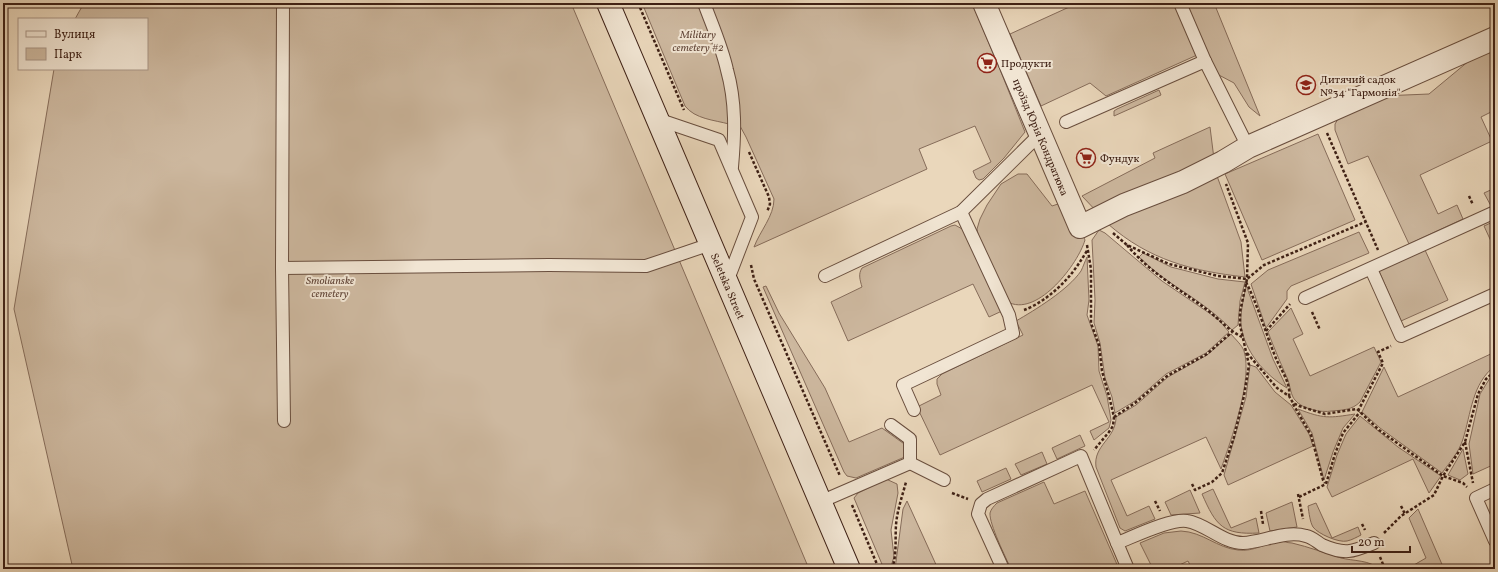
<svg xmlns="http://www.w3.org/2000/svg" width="1498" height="572" font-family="Vollkorn,serif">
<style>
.green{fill:#cdb89f;stroke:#866c5a}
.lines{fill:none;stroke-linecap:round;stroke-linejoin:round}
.lane-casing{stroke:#694e3e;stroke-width:14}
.street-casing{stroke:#694e3e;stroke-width:24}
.secondary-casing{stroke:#3e2015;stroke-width:24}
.path{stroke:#3e2015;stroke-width:2.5;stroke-dasharray:3 2;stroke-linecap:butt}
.lane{stroke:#f1e5d3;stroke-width:12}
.street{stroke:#f1e5d3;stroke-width:22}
.secondary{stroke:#f1e5d3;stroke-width:22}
.labels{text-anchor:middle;stroke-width:4;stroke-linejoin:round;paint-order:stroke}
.park-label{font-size:11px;font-style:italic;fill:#624638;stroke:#f1e5d3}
.poi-label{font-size:11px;fill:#3e2015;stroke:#f1e5d3;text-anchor:start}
.street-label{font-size:11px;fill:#3e2015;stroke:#f1e5d3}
</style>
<rect width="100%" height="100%" fill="#ead7bb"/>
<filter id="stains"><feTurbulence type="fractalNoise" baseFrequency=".005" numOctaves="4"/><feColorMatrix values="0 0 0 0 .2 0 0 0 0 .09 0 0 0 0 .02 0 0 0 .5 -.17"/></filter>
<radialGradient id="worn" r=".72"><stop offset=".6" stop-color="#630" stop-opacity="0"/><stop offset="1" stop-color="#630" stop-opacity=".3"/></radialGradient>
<g class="green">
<polygon points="84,3 571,3 809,569 73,569 14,309 54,69 147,69 147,19 75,19"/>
<path d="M642 3H972L1001 72 1025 132 1004 158 983 179 979 180 976 178 973 171 991 162 975 126 919 149 927 169 754 247C760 231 774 216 774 199L746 137 740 126 737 91 726 90 729 124C714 120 695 119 685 106Z"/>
<polygon points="1078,3 1214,3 1260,116 1249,107 1234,83 1217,74 1206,51 1106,96 1090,83 1041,106 1010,34"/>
<polygon points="1495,49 1495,110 1481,117 1492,141 1420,175 1438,214 1457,205 1463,219 1409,244 1368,156 1348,164 1335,130 1335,124 1338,119 1381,96 1429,94 1470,60"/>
<polygon points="1159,90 1161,95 1114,116 1114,111 1117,109"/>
<polygon points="1210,127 1214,159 1099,214 1082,196 1155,158 1153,153"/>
<polygon points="1318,134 1355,220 1262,260 1225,174"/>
<path d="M1018 174H1027L1052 206 1067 201 1085 240C1078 264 1039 315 1010 303L979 240 977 229 980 219 987 205 1001 184Z"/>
<path d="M1217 176 1241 242 1245 277C1192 271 1149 260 1108 224Z"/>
<polygon points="1495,188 1495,204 1491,206 1484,193"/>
<polygon points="1495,221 1495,250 1484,226"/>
<path d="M955 225 964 230 1002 311 989 317 973 284 848 341 831 302 862 287C860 280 858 274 862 268L951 226Z"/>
<polygon points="1099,230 1105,233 1162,281 1218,319 1229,332 1206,353 1166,374 1135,401 1115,413 1112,397 1105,378 1100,343 1094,323 1095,300 1092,240"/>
<polygon points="1359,232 1369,253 1291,286 1287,291 1287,299 1266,328 1251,284 1268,270"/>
<polygon points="1425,250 1448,300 1401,321 1379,271"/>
<path d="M1143 253 1171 267 1218 279 1245 282 1240 301 1238 325 1232 330C1212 309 1188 295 1165 279 1156 273 1148 265 1139 257Z"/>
<path d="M1087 257 1089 300 1087 315 1098 346 1099 371 1107 396 1111 420 1109 428 1094 440 1090 431 1109 422 1092 385 940 455 917 407 941 395 937 384V379L942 374 1023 335 1016 321C1035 310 1068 290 1081 271 1083 267 1085 261 1087 257Z"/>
<path d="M1246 285 1273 359 1287 388C1265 375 1244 351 1241 325 1240 312 1244 298 1246 285Z"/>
<polygon points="766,286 779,313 825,388 849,442 882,428 907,446 907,456 856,478 847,476 844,472 763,287"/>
<path d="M1291 308 1303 334 1293 339 1310 376 1374 347 1381 362 1360 402C1352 410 1343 410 1332 411 1321 413 1302 409 1295 400 1291 396 1290 386 1288 380 1281 364 1274 348 1268 332Z"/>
<path d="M1231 334C1235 339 1242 345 1244 351 1253 380 1231 440 1221 469L1206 437 1111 480 1127 516 1149 506 1155 519 1125 531 1120 528 1096 467C1093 445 1116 439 1116 417L1136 405 1168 377 1207 355Z"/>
<path d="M1495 352V366C1472 383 1471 414 1463 439 1459 452 1450 462 1442 473L1380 428 1362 412 1384 367 1398 397Z"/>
<polygon points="1250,365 1256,367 1275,392 1291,405 1309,434 1313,446 1228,485 1224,475 1246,397"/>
<polygon points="1495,374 1495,464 1473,474 1469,444 1480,394 1490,378"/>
<path d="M1298 409C1324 419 1329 418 1355 414L1343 428 1333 452 1324 480 1312 433Z"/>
<polygon points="1360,416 1398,447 1441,476 1429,493 1413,459 1332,497 1327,487 1337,455 1346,434"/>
<polygon points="1080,435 1085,446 1057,459 1052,448"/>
<polygon points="1463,449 1468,474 1460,480 1448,475"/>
<polygon points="1042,452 1047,464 1021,475 1015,464"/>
<polygon points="1006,468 1011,479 982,492 977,481"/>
<polygon points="886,479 897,484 898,493 891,530 894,557 890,569 884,569 854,498 858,493"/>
<path d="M1044 482 1054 504 1085 491 1119 569H1011C1006 558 989 524 990 513 991 509 994 506 997 503Z"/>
<path d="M1213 489 1231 528 1256 518 1259 533C1223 535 1216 526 1202 494Z"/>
<polygon points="1190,490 1200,513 1171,515 1165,502"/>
<polygon points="907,501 938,569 895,569 903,509"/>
<polygon points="1292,502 1297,527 1270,531 1266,513"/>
<path d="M1316 503 1332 538 1358 527 1361 535C1357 537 1352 540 1347 541 1339 543 1318 534 1313 527 1310 522 1309 513 1308 506Z"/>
<polygon points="1418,509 1444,569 1407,569 1426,558 1409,518"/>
<path d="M1181 531C1203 532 1217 548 1238 550 1254 552 1265 543 1280 541 1283 541 1288 543 1292 543 1309 547 1325 553 1341 558 1353 561 1370 560 1379 569H1192L1188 561 1171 569H1153L1140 543 1164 533Z"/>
</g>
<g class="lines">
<defs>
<g id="lane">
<polyline points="283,3 282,268 284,421"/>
<path d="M704 3C712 25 722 47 727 70 736 102 735 134 732 167"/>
<polyline points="1180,3 1205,61 1248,147"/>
<polyline points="657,119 719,140 752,217 727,282"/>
<polyline points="1066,122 1205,61"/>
<polyline points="282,268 549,265 646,266 711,244"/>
<polyline points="1371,269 1401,336 1495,294"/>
<polyline points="825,276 961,212 1039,135"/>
<polyline points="1305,298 1495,212"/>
<polyline points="914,410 903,385 1013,333 1009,315 961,212"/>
<polyline points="891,425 910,439 910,463"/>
<polyline points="910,463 944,480"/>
<polyline points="1495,489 1476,498 1495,541"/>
<polyline points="820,502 910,463"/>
<polyline points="1117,543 1128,569"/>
<path d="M1003 569 978 514 981 504 987 499 1081 456 1117 543C1133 537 1171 518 1187 521 1206 524 1223 543 1243 543 1263 542 1286 530 1306 536 1312 537 1317 542 1322 545 1345 555 1352 552 1374 543"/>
</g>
<polyline id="street" points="984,3 1080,227 1124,205 1183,182 1223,162 1248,147 1495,38"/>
<polyline id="secondary" points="608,3 849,569"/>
</defs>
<use href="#lane" class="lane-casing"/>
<use href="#street" class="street-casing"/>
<use href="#secondary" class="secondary-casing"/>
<g class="path">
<polyline points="638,3 684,110"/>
<polyline points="1327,133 1378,250"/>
<polyline points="749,152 769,197 770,204 767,212"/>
<polyline points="1469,196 1473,205"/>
<polyline points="1113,233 1127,245 1169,264 1218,276 1247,279 1264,265 1365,222"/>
<polyline points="1087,245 1091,269 1091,323 1099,345 1102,371 1110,400 1114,417 1113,426 1109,432 1094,450"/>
<path d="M1127 245C1149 272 1178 288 1206 309 1218 318 1228 330 1242 337"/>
<polyline points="751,265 754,279 840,476"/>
<path d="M1246 282C1258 306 1265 331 1275 356 1280 369 1291 382 1289 396"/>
<path d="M1024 310C1030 308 1037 304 1043 300 1064 285 1075 271 1088 249"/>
<polyline points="1312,312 1320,330"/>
<polyline points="1266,331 1290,304"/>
<polyline points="1247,353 1277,388 1289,396 1293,403 1299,406 1325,414 1357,409 1379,430 1443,476 1463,483 1467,487"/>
<polyline points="1293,404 1311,435 1323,480 1325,483"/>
<polyline points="1358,411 1383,363 1378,352 1391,346"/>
<polyline points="1114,417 1135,403 1167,376 1207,354 1232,332"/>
<polyline points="1465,442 1473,483"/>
<polyline points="1192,484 1195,490 1212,482 1222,473 1234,437 1244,396 1249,365 1240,325 1240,312 1247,279 1248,243 1226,184"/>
<polyline points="952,493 968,499"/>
<polyline points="1298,494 1303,519"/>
<polyline points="1299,497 1326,484 1335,454 1343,433 1360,412"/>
<polyline points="1155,501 1160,511"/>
<polyline points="852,505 879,569"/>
<polyline points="1401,506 1405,514"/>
<polyline points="1261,511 1263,524"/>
<polyline points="1362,524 1365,530"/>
<polyline points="1384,533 1401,516 1434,495 1443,476 1465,442 1478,394 1486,379 1495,371"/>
<polyline points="1380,557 1385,569"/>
<path d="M892 569C897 554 895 540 896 525 897 511 902 497 906 482"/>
</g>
<use href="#lane" class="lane"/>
<use href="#street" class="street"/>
<use href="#secondary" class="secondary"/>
</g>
<defs>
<symbol id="supermarket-ring" viewBox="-11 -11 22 22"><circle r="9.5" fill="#f1e5d3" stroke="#8f2418" stroke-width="1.5"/><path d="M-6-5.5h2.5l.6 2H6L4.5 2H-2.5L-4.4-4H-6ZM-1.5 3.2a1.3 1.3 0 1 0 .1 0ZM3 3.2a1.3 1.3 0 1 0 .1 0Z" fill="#8f2418"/></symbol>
<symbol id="school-ring" viewBox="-11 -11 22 22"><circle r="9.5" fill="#f1e5d3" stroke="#8f2418" stroke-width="1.5"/><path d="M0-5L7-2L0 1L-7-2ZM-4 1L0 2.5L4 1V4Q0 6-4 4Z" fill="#8f2418"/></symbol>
</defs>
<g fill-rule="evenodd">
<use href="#supermarket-ring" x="976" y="52" width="22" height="22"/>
<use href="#school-ring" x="1295" y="74" width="22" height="22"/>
<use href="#supermarket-ring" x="1075" y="147" width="22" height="22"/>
</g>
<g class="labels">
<g class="park-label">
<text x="698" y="38">Military<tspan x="698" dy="13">cemetery #2</tspan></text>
<text x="330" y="284">Smolianske<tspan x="330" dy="13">cemetery</tspan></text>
</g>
<g class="poi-label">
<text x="1001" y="67">Продукти</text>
<text x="1320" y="83">Дитячий садок<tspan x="1320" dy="13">№34 "Гармонія"</tspan></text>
<text x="1100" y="162">Фундук</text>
</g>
<g class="street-label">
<text transform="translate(1041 137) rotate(67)" y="4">проїзд Юрія Кондратюка</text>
<text transform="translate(728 286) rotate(67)" y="4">Seletska Street</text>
</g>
</g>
<rect width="1498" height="572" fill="none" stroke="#ead7bb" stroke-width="16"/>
<rect x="4" y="4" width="1490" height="564" fill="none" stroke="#3e2015" stroke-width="2"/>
<rect x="8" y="8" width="1482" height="556" fill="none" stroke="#3e2015"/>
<rect x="18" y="18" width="130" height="52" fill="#f1e5d3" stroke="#a99687"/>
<rect x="26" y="31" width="20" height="6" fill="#f1e5d3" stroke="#a99687"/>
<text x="54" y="38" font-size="12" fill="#3e2015">Вулиця</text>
<rect x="26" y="48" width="20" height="12" fill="#cdb89f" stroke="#a99687"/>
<text x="54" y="58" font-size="12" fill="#3e2015">Парк</text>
<path d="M1352 546v6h58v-6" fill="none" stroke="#3e2015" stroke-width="2"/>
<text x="1358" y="546" font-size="12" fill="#3e2015" stroke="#f1e5d3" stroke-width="3" paint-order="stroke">20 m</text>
<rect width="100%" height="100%" filter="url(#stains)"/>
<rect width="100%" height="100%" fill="url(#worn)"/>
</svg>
